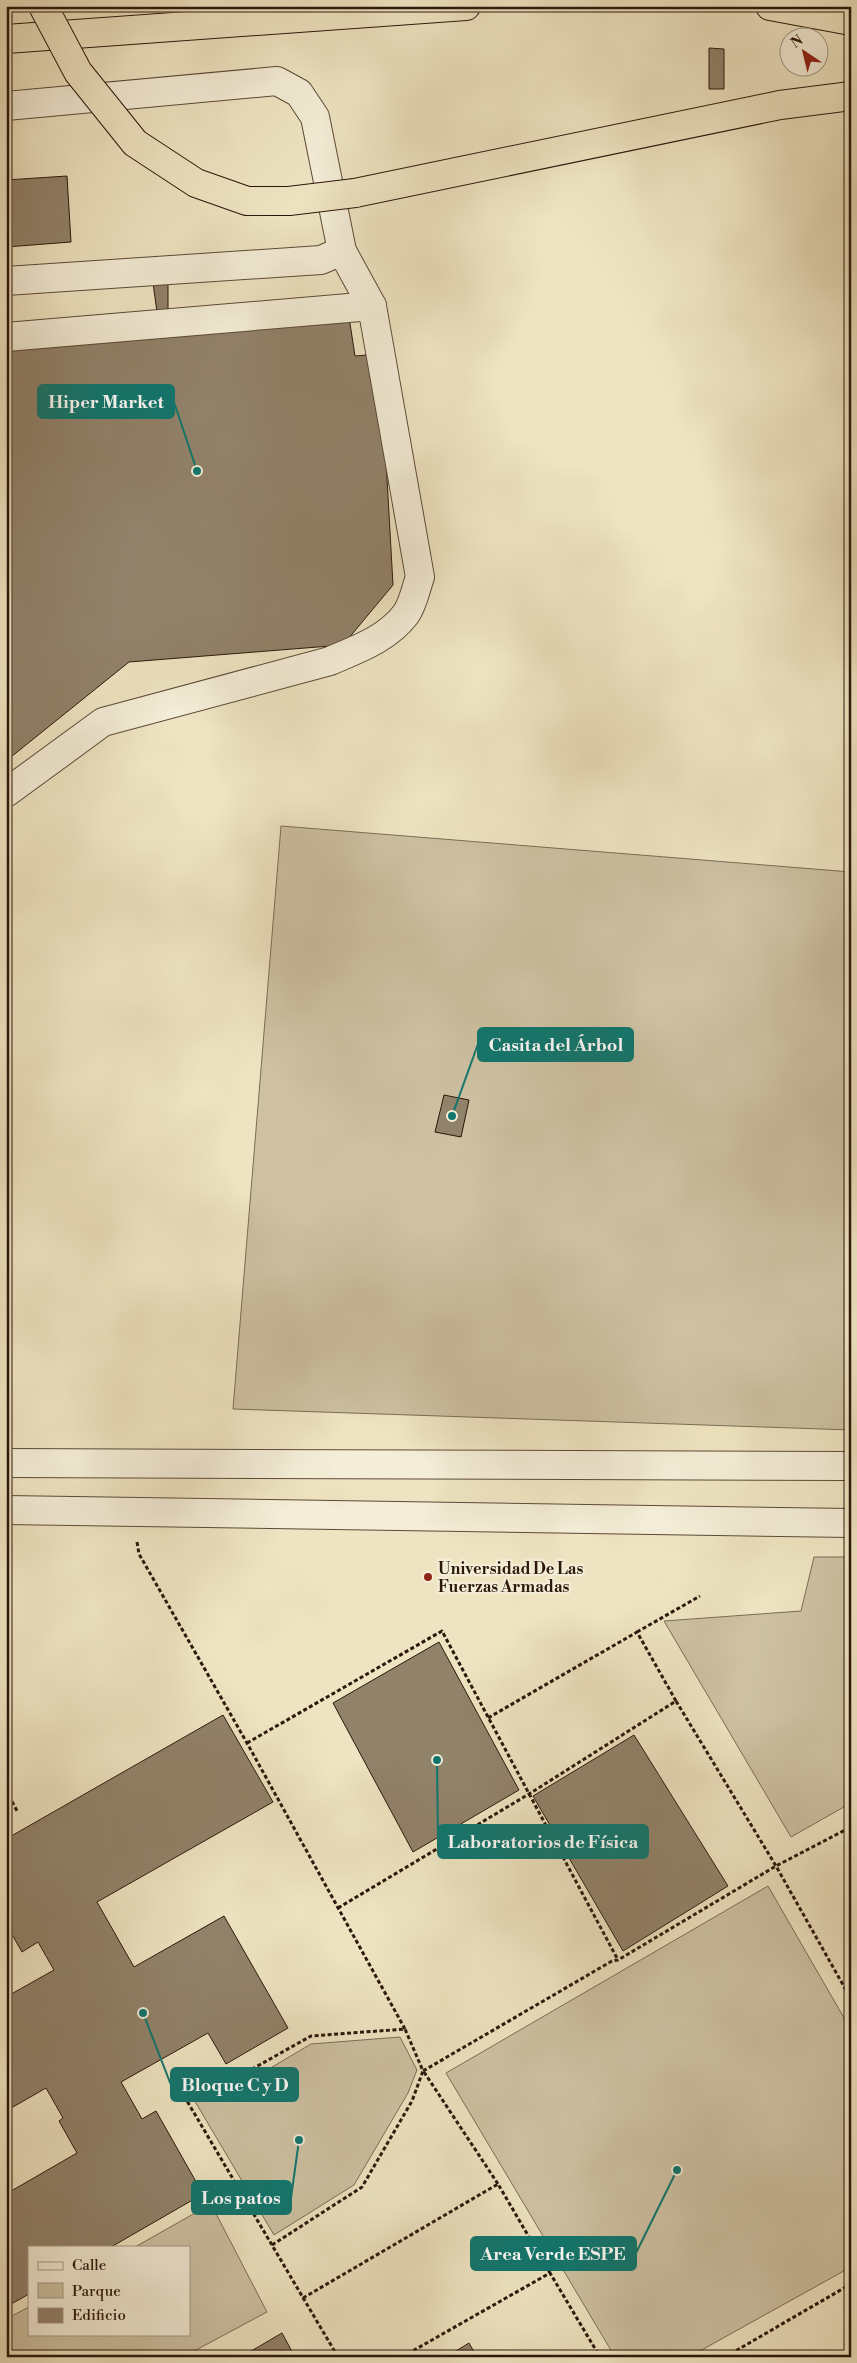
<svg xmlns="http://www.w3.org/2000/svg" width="857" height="2363" font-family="'Libre Bodoni',serif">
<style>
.green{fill:#cdc1a2;stroke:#7c6c56}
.building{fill:#91826a;stroke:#2c170b}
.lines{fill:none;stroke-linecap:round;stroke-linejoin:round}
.minor-casing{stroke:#5c4a38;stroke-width:30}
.highway-casing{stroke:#2c170b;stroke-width:30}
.path{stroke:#2c170b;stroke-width:3;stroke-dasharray:4 2.5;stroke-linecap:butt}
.minor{stroke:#f4edd7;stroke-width:28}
.highway{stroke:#eee4c1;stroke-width:28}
.highway-bridge-casing{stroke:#2c170b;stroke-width:30;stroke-linecap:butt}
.highway-bridge{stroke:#eee4c1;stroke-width:28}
.poi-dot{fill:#8f2418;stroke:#f4edd7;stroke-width:2}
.labels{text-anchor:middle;stroke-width:4.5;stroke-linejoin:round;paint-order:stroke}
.poi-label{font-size:16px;font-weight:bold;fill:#2c170b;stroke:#f4edd7;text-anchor:start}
.leader{fill:none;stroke:#0f766e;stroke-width:2}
.callout-dot{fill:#0f766e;stroke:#f4edd7;stroke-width:2}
.callout{fill:#0f766e;stroke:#0f766e;stroke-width:2}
.callout-label{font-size:18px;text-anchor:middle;font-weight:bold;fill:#fff}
</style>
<rect width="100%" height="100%" fill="#eee4c1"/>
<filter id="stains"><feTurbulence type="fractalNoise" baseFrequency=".004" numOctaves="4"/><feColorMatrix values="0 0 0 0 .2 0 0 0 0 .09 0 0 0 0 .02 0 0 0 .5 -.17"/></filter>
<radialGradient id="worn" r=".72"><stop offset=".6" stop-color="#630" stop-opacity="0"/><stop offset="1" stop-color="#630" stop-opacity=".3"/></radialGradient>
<g class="green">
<polygon points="281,826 851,872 851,1430 233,1409"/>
<polygon points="814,1557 851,1557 851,1803 791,1837 664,1621 801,1611"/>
<polygon points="768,1886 851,2030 851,2267 689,2357 615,2357 446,2073"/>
<polygon points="400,2037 417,2070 408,2093 354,2185 274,2235 190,2093 225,2095 311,2044"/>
<polygon points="211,2204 267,2312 183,2357 6,2357 6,2319 29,2307 29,2334 189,2334 189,2247 135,2247"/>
</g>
<g class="building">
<polygon points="709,48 724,49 724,89 709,89"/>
<polygon points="67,176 71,242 6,247 6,180"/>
<polygon points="168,282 168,311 157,312 153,283"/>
<polygon points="349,317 355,356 380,354 393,585 343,645 129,662 6,761 6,344"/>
<polygon points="444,1095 469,1100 461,1137 435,1132"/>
<polygon points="439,1642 519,1790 413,1852 333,1703"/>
<polygon points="223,1715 273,1802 97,1902 134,1967 224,1916 288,2028 226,2064 208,2033 121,2082 142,2119 156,2111 203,2194 111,2247 29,2247 29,2294 6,2307 6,2194 77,2153 59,2121 63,2118 46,2088 6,2111 6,1997 54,1970 38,1942 22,1952 6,1924 6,1839"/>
<polygon points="634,1735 728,1886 623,1951 533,1796"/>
<polygon points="282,2333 295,2357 241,2357"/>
<polygon points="469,2343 477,2357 446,2357"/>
</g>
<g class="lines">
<defs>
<g id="minor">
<polyline points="6,106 277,81 299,93 315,117 342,251 321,260 6,281"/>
<polyline points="6,337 372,306"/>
<path d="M6 793 103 722 330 661C358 649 387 639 406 614 413 604 416 588 420 577L372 306 342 251"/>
<polyline points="6,1463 851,1466"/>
<polyline points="6,1510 851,1523"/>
</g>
<g id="highway">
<polyline points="770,6 851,21"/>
<polyline points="6,39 466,6"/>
<polyline points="355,193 780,105 851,96"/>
</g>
</defs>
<use href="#minor" class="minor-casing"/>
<use href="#highway" class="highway-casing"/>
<g class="path">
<polyline points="137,1542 139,1554 247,1743 405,2029"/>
<polyline points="637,1632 700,1596"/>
<polyline points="676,1701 776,1866 851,1999"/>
<polyline points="247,1743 442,1631 618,1960"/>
<polyline points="6,1790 17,1811"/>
<polyline points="338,1908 529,1794 676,1701 637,1632 488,1718"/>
<polyline points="424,2072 498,2184"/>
<polyline points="272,2245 362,2187 412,2101 423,2071"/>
<polyline points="303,2298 498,2184 550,2273"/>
<polyline points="338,2357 177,2084 220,2087 311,2036 405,2029 423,2071 612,1961 618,1960 776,1866 851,1827"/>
<polyline points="402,2357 550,2273 600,2357"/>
<polyline points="725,2357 851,2284"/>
</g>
<use href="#minor" class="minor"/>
<use href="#highway" class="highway"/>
<defs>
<polyline id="highway-bridge" points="43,6 78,72 135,143 196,183 247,201 289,201 355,193"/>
</defs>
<use href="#highway-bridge" class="highway-bridge-casing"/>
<use href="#highway-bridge" class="highway-bridge"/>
</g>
<circle class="poi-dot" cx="428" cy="1577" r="5"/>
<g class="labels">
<g class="poi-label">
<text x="438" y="1574">Universidad De Las<tspan x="438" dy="18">Fuerzas Armadas</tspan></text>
</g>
</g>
<path class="leader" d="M197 471L174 402M452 1116L478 1044M437 1760L438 1842M143 2013L171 2085M299 2140L291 2198M677 2170L636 2253"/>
<g class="callout-dot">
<circle cx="197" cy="471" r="5"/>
<circle cx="452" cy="1116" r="5"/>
<circle cx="437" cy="1760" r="5"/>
<circle cx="143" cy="2013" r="5"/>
<circle cx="299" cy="2140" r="5"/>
<circle cx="677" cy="2170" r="5"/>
</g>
<g class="callout">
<rect x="38" y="385" width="136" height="33" rx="5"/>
<rect x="478" y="1028" width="155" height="33" rx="5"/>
<rect x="438" y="1825" width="210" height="33" rx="5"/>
<rect x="171" y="2068" width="127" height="33" rx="5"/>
<rect x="192" y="2181" width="99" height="33" rx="5"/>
<rect x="471" y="2237" width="165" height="33" rx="5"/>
</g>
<g class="callout-label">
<text x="106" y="408">Hiper Market</text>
<text x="556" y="1051">Casita del Árbol</text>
<text x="543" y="1848">Laboratorios de Física</text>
<text x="235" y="2091">Bloque C y D</text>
<text x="241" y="2204">Los patos</text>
<text x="553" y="2260">Area Verde ESPE</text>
</g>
<rect width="857" height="2363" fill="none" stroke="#eee4c1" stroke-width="25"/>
<rect x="8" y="8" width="842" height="2348" fill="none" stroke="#2c170b" stroke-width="2.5"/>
<rect x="12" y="12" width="832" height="2338" fill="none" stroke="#2c170b"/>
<rect x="28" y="2246" width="162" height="90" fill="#f4edd7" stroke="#a49785"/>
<rect x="38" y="2262" width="25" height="8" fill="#f4edd7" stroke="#a49785"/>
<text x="72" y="2270" font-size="15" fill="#2c170b">Calle</text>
<rect x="38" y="2283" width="25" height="15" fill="#cdc1a2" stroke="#a49785"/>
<text x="72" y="2296" font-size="15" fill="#2c170b">Parque</text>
<rect x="38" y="2308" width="25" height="15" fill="#91826a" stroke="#a49785"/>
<text x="72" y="2320" font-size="15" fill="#2c170b">Edificio</text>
<g transform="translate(804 52) rotate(325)"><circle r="24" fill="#f4edd7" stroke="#a49785"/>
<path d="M0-4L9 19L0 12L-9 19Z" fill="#8f2418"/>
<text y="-8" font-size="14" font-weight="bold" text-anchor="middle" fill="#2c170b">N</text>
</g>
<rect width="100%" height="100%" filter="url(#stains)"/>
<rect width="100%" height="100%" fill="url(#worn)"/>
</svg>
